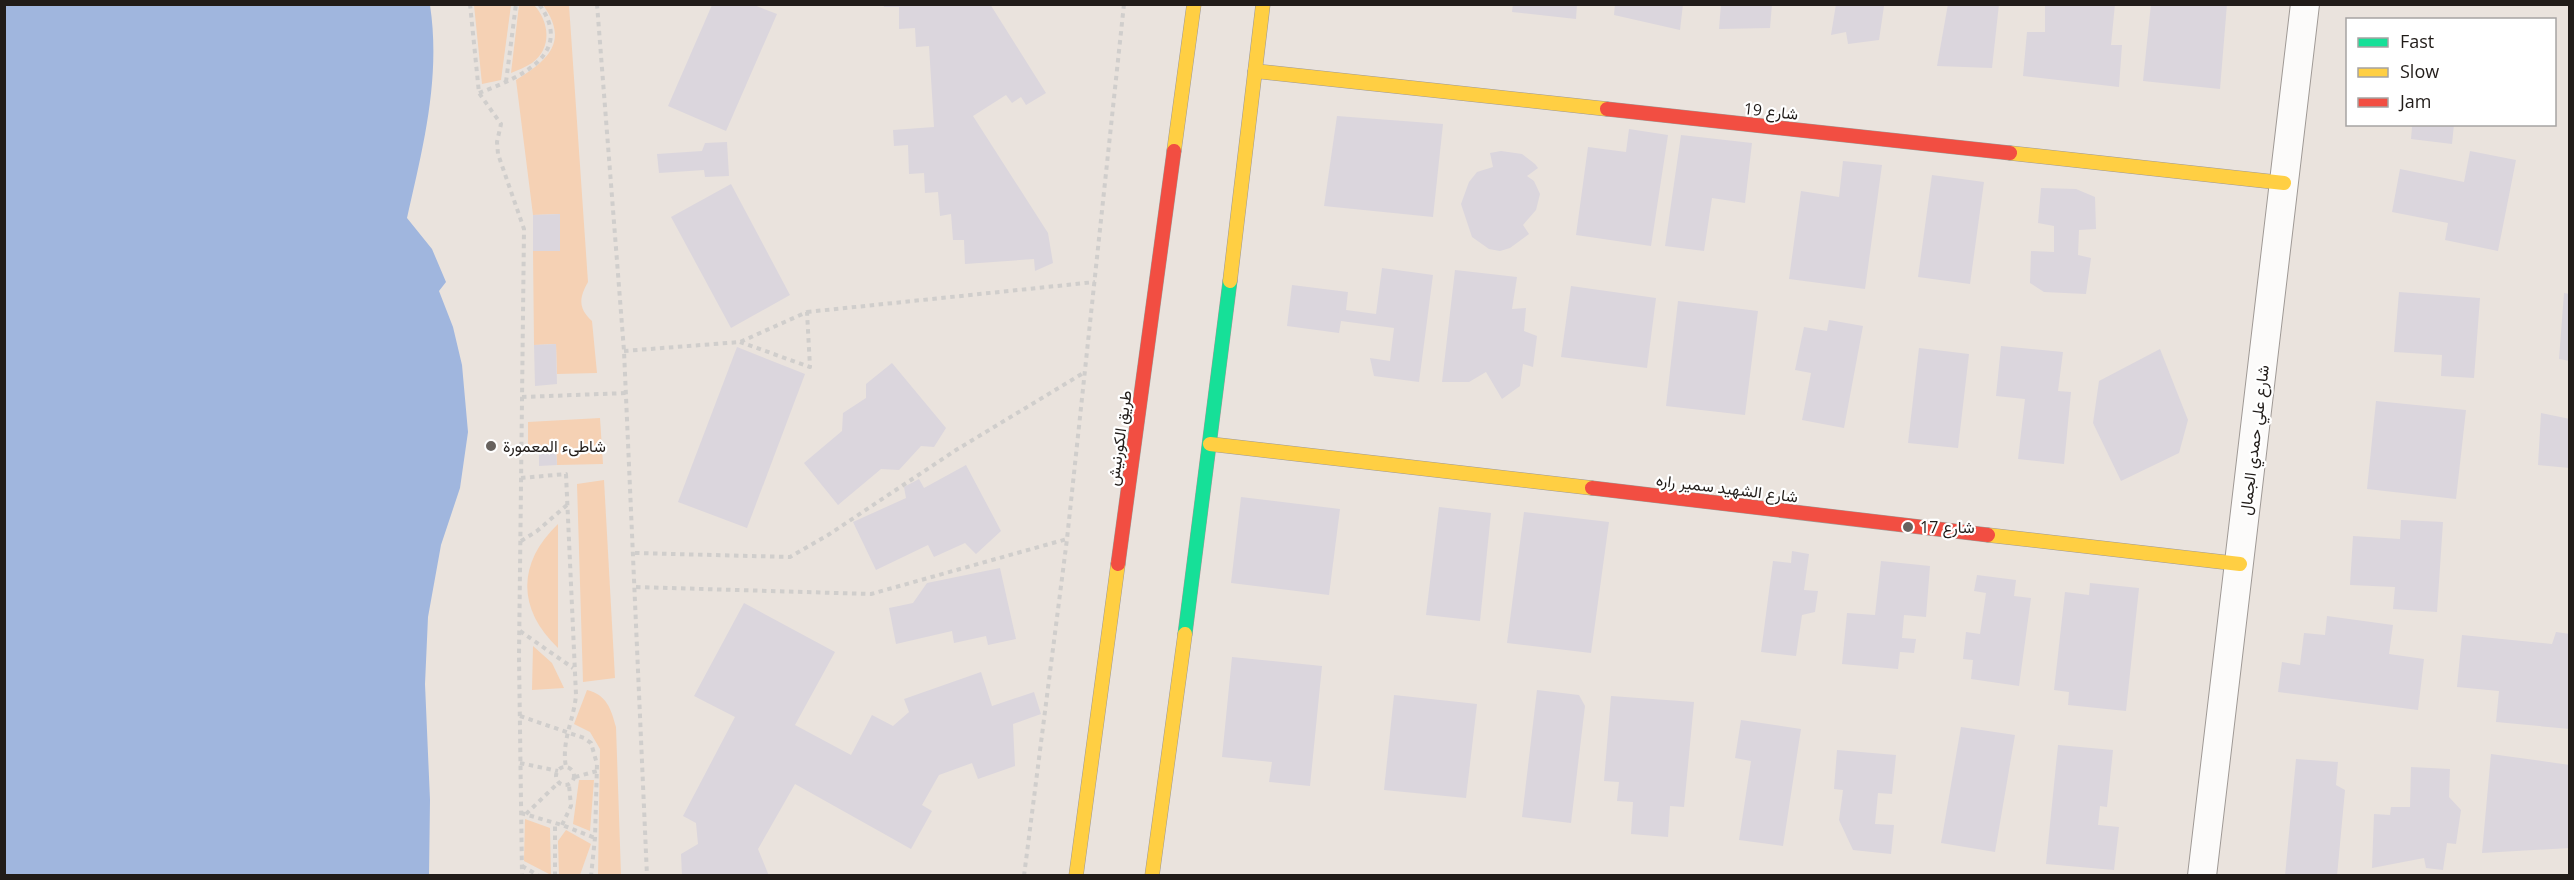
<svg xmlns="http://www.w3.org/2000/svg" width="2574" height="880" font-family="'Open Sans',Vazirmatn,sans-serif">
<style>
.green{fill:#f5d1b4}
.water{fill:#a0b6de}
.building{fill:#dbd6dd}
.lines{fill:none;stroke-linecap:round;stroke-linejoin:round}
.street-casing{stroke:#9f9995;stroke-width:30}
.fast-casing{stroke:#9f9995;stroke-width:15}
.slow-casing{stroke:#9f9995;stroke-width:15}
.jam-casing{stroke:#9f9995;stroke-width:15}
.path{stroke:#d0cecc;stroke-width:4;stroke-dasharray:4.5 4.5;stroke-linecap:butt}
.street{stroke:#fcfbfa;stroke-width:28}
.fast{stroke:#16e098;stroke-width:14}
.slow{stroke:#ffcf43;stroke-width:14}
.jam{stroke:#f24e42;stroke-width:14}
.poi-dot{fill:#67625e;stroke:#fff;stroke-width:2}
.labels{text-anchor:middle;stroke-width:4.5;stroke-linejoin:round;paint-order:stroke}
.street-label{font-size:16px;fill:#211c19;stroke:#fff}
.poi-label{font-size:16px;fill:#211c19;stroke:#fff;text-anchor:start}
</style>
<rect width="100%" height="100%" fill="#eae3dd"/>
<g class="green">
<polygon points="474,5 511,5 501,80 482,84"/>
<path d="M519 5H534C549 21 553 48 532 63 526 67 518 70 511 73Z"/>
<path d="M543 5H569L588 282C579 298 578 308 592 321L597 373 557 374 556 344 534 345 533 251 559 214 533 215 516 80C547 61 570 42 543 5Z"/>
<polygon points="600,418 603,464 557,465 556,447 528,448 528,422"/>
<polygon points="604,480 615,678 583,682 577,484"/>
<path d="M558 524V648C517 609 517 563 558 524Z"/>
<polygon points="533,646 552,663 564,688 532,690"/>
<path d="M587 690C607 695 611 709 616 727L621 875H598L600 749 590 732 574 724Z"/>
<polygon points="579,780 594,780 590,831 573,824"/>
<polygon points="525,819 550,828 551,875 524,861"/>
<polygon points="566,830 591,844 580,875 559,875 558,841"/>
</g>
<path class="water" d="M5 4 430 5C441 78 423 147 407 218L432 249 446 282 439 291 453 327 462 365 468 432 460 488 441 545 428 617 425 684 430 800 429 875H5Z"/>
<g class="building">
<polygon points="883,4 990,4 1046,93 1026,105 1021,97 1012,103 1006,95 973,116 1048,233 1053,263 1035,271 1034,259 965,264 964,240 953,240 951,214 940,216 938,192 925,193 924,173 909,174 908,145 894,146 893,130 934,127 929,46 916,47 915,28 899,29 899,7 884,7"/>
<polygon points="1513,4 1577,4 1576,19 1512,12"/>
<polygon points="1615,4 1683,4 1680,30 1614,15"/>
<polygon points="1721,4 1772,4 1770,28 1719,29"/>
<polygon points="1836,4 1889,4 1884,6 1879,40 1848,44 1846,32 1831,35"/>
<polygon points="1948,4 1999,4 1992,68 1937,66"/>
<polygon points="2045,4 2115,4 2111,45 2122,45 2119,87 2023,76 2027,32 2045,32"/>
<polygon points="2151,4 2227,4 2220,89 2143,81"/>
<polygon points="712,5 754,5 777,14 726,131 668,106"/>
<polygon points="1337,116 1443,124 1433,217 1324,206"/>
<polygon points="2407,124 2454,124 2452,144 2411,139 2412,127"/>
<polygon points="1629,129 1668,135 1651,246 1576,235 1588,147 1626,152"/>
<polygon points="1681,135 1752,143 1745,203 1712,198 1704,251 1665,246"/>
<polygon points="727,142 729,176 705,177 704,170 659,173 657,154 702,151 705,143"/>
<polygon points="1501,151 1522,154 1535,164 1538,168 1527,176 1534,181 1540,194 1536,210 1523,225 1529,234 1510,248 1500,251 1489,249 1472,237 1461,204 1469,182 1477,172 1493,167 1490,153"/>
<polygon points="2470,151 2516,160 2498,251 2445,240 2448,223 2392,212 2400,169 2464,182"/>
<polygon points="1843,161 1882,165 1865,289 1789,279 1801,191 1839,197"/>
<polygon points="1932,175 1984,182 1970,284 1918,277"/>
<polygon points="731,184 790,295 731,328 671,217"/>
<polygon points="2041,188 2076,189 2095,197 2096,229 2079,230 2078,255 2091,258 2086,294 2044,292 2030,283 2031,251 2054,252 2054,226 2038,223"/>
<polygon points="560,214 560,251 533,251 533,215"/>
<polygon points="1382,268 1433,275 1419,382 1374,376 1370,358 1390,361 1394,328 1341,321 1339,333 1287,326 1292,285 1348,292 1346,310 1376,314"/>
<polygon points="1455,270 1517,277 1512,309 1526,308 1524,331 1537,336 1533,367 1523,364 1520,386 1502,399 1486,372 1469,382 1442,382"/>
<polygon points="1571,286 1656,298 1647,368 1561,357"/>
<polygon points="2399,292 2480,298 2474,378 2441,376 2442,355 2394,352"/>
<polygon points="2564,293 2570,294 2570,361 2559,359"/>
<polygon points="1678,301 1758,311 1745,415 1666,406"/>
<polygon points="1829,320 1863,326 1844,428 1802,420 1811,373 1795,370 1804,327 1827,331"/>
<polygon points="556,344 557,384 535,386 534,345"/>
<polygon points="2001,346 2063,352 2058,391 2071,392 2064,464 2018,459 2025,399 1996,396"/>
<polygon points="737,347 805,374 747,528 678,502"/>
<polygon points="1919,348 1969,354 1958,448 1908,443"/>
<polygon points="2160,349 2188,420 2179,453 2121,481 2093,423 2099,381"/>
<polygon points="892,363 946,428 934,447 921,446 899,470 881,469 838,505 804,463 842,431 843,413 866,398 866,384"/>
<polygon points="2376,401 2466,410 2456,499 2367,489"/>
<polygon points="2541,413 2570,419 2570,468 2538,465"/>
<polygon points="539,447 556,447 557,465 539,466"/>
<polygon points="966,465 1001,531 976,554 965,543 934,557 928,545 876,570 853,522 906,498 904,487 919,479 924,488"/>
<polygon points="1241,497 1340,509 1329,595 1231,583"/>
<polygon points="1439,507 1491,513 1480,621 1426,615"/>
<polygon points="1524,512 1609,522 1591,653 1507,643"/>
<polygon points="2401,520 2443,522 2437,612 2393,609 2395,587 2350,585 2353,536 2400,539"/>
<polygon points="1792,551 1809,554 1804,590 1818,591 1815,612 1802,615 1796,656 1761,652 1773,561 1791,563"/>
<polygon points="1881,561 1930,566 1926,617 1904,615 1902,638 1916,639 1914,653 1900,652 1898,669 1842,664 1847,613 1875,615"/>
<polygon points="1000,568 1016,639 988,645 986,636 954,643 952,631 896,644 889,608 913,603 927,583"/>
<polygon points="1977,575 2016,580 2014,596 2031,598 2019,686 1971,679 1973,660 1963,659 1966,632 1980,634 1986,593 1974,591"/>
<polygon points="2090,583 2139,588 2126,711 2068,705 2069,692 2054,690 2065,592 2089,595"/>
<polygon points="744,603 835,652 795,725 851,755 872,715 893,726 909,712 904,699 981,672 992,706 1034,692 1041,714 1013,724 1015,766 978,779 972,763 939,775 922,805 932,811 911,849 795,784 758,849 769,876 682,876 681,854 698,844 696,823 683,816 735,717 694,696"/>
<polygon points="2327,616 2393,625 2389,654 2424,659 2418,710 2278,692 2282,662 2300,665 2304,633 2325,635"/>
<polygon points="2556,632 2570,634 2570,729 2496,722 2499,691 2457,687 2462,635 2552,644"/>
<polygon points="1232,657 1322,666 1310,786 1269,782 1272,762 1222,757"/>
<polygon points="1537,690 1579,695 1585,706 1571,823 1522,817"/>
<polygon points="1394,695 1477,704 1466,798 1384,790"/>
<polygon points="1611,696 1694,702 1684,807 1670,806 1668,837 1631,834 1633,802 1617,801 1619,782 1604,781"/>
<polygon points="1741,720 1801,729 1783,846 1739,840 1751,761 1735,758"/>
<polygon points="1961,727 2015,735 1995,852 1941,843"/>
<polygon points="2058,745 2113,750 2107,807 2100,806 2098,825 2119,827 2114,870 2046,864"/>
<polygon points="1837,750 1896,755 1892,794 1878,793 1875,824 1894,825 1891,854 1853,850 1839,820 1843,790 1834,789"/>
<polygon points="2491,754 2570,765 2570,848 2482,853"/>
<polygon points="2296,759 2338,762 2336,785 2345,790 2337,876 2285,876"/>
<polygon points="2411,767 2450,769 2449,797 2461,810 2456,844 2447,843 2443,870 2426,868 2424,858 2372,868 2374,814 2390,815 2391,807 2410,807"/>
</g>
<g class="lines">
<defs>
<polyline id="street" points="2202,876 2305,4"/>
<polyline id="fast" points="1185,634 1230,281"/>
<g id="slow">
<polyline points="1255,71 1607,109"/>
<polyline points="1174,151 1194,4"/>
<polyline points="2010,153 2284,183"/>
<polyline points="1230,281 1263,4"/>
<polyline points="1210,444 1592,488"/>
<polyline points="1988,535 2240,564"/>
<polyline points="1076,876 1118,564"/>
<polyline points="1152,876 1185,634"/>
</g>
<g id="jam">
<polyline points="1607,109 2010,153"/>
<polyline points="1592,488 1988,535"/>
<polyline points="1118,564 1174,151"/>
</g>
</defs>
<use href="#street" class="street-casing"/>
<use href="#fast" class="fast-casing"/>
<use href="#slow" class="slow-casing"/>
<use href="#jam" class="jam-casing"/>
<g class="path">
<polyline points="470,4 479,93 501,124 497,142 498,154 524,229 519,656 522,876"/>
<polyline points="597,4 624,351 647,876"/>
<polyline points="506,82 516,4"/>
<path d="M479 93C518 78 576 55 539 4"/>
<polyline points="807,312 1095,282"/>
<polyline points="624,351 740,342 807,312 810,367 740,342"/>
<polyline points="522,397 627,393"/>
<path d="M521 478 566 474 576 695C574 720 561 741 566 767"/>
<polyline points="521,541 537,531 567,505"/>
<polyline points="635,553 790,557 828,535 956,450 1085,372"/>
<polyline points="636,587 871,594 1067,539"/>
<polyline points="520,631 573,668"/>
<polyline points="520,716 584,738 591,743 597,764 595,838 591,876"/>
<polyline points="520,763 558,771"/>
<circle cx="565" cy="776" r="9"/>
<polyline points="575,777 597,771"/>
<polyline points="521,813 562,825 595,838"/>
<polyline points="526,814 558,783"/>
<polyline points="562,825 571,806 569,785"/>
<polyline points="522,866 539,876"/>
<polyline points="555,876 555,823"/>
<polyline points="1024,876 1067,539 1124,4"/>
</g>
<use href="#street" class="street"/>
<use href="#fast" class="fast"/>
<use href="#slow" class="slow"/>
<use href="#jam" class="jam"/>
</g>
<g class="poi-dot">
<circle cx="491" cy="446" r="6"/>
<circle cx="1908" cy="527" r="6"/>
</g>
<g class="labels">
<g class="street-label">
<text transform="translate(1771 111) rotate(6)" y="6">شارع 19</text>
<text transform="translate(1119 438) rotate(-82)" y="6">طريق الكورنيش</text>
<text transform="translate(2254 440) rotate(-83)" y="6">شارع علي حمدي الجمال</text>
<text transform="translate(1727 488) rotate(7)" y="6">شارع الشهيد سمير راره</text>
</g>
<g class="poi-label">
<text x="503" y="452">شاطىء المعمورة</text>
<text x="1920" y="533">شارع 17</text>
</g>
</g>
<rect width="2574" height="880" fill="none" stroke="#211c19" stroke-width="12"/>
<rect x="2346" y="18" width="210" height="108" fill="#ffffff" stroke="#a6a4a3" stroke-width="1.5"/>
<rect x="2358" y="38" width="30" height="9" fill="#16e098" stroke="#a6a4a3" stroke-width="1.5"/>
<text x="2400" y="48" font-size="18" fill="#211c19">Fast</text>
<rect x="2358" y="68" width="30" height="9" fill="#ffcf43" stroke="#a6a4a3" stroke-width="1.5"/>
<text x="2400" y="78" font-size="18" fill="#211c19">Slow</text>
<rect x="2358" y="98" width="30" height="9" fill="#f24e42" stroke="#a6a4a3" stroke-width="1.5"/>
<text x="2400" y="108" font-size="18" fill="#211c19">Jam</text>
</svg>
